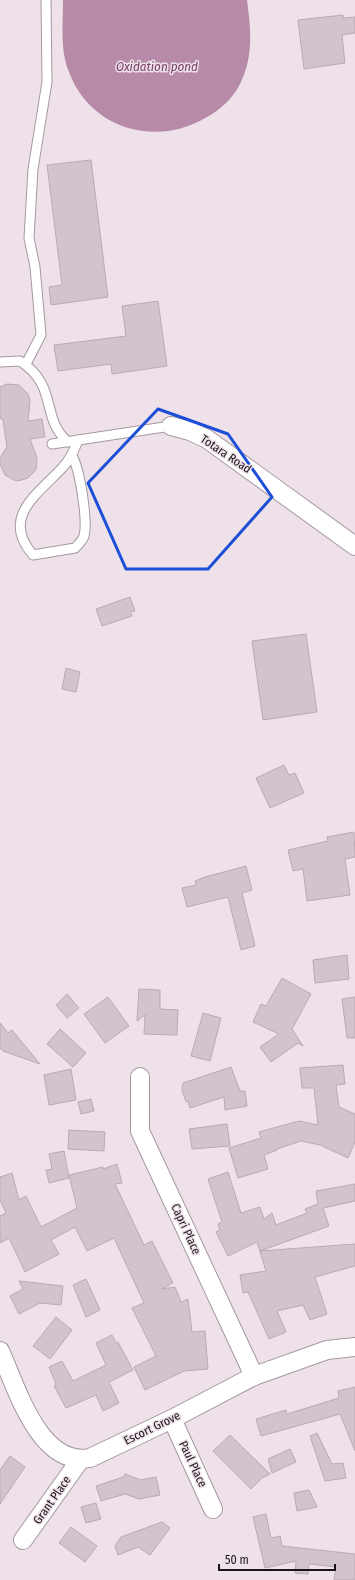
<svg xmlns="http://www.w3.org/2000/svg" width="355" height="1580" font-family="'Fira Sans Condensed',sans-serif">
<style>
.water{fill:#b78ba8}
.building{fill:#d2c4cd;stroke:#b8abb3}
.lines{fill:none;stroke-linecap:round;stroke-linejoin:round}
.lane-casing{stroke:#a599a1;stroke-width:11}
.street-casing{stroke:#a599a1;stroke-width:20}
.lane{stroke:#fff;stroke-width:9}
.street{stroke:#fff;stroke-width:18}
.marked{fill:none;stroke:#1d4ed8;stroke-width:3;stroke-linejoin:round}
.labels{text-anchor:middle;stroke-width:3;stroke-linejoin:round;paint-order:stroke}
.street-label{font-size:12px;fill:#181417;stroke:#eee1e9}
.water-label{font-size:13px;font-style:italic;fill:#773e67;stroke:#eee1e9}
</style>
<rect width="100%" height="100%" fill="#eee1e9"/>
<path class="water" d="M63 0H247C251 30 254 58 239 86 232 99 220 110 207 117 156 148 90 129 69 72 60 50 63 24 63 0Z"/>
<g class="building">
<polygon points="343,15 343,18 355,17 355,33 342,35 345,63 304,69 298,20"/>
<polygon points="91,160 108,297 51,305 49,287 62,285 47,165"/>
<polygon points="158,301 167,366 112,374 111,364 58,371 54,345 126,336 122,306"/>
<polygon points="7,384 19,385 28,394 30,400 28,421 42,419 45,437 30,439 37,458 36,470 28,478 22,480 16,481 5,475 0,464 0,458 7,447 3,420 0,418 0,387"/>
<polygon points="130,597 135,611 130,612 132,616 102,626 96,609"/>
<polygon points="306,634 317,712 263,720 252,641"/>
<polygon points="66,668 80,672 76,692 62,689"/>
<polygon points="284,765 289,775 295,773 304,793 270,808 256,778"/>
<polygon points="354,832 355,857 345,859 350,895 307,901 303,869 293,871 288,850 328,841 327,837"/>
<polygon points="246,866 252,890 242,893 255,946 241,950 228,897 187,907 182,888 196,885 195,881 205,877"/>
<polygon points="347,955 349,979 315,983 313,960"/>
<polygon points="282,978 311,994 292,1029 303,1046 298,1043 271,1062 260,1047 279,1034 253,1022 261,1004 266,1006"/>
<polygon points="139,989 160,990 160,1009 178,1010 177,1035 144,1034 145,1015 137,1021"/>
<polygon points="67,994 79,1008 67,1018 56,1005"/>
<polygon points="108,997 129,1026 105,1043 84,1014"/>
<polygon points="355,997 355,1038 347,1038 342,999"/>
<polygon points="203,1013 221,1018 210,1061 191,1056"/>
<polygon points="0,1023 8,1033 12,1030 40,1064 3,1051 0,1048"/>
<polygon points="60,1029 86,1053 73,1067 47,1044"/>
<polygon points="343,1065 345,1084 336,1085 339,1107 355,1114 355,1142 348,1158 320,1145 301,1141 277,1149 277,1150 264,1155 268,1169 238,1178 229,1148 261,1138 259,1132 299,1121 318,1125 314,1088 302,1088 300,1068"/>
<polygon points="231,1067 240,1091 245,1091 247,1106 225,1110 224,1097 190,1108 188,1101 186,1102 182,1090 183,1083"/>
<polygon points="71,1069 76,1100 49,1105 44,1075"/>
<polygon points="91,1099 94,1111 81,1114 78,1102"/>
<polygon points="227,1124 230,1146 192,1149 189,1129"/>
<polygon points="69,1130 105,1132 104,1151 68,1149"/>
<polygon points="64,1151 69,1178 49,1183 46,1170 52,1169 49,1154"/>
<polygon points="117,1164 122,1183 115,1184 144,1245 152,1241 173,1283 162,1289 175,1287 181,1302 188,1299 192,1332 205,1331 208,1369 184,1371 145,1390 134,1367 156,1356 132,1308 144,1303 114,1238 87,1251 75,1227 51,1240 59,1254 25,1272 9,1238 0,1243 0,1216 6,1213 0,1200 0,1177 12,1173 19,1200 26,1196 41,1227 77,1208 69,1175 103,1167 103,1169"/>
<polygon points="228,1172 241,1213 260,1207 264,1219 272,1213 276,1225 307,1213 305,1209 318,1204 316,1191 355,1184 355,1201 323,1208 329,1226 260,1251 355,1244 355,1266 315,1277 327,1314 310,1320 303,1305 277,1311 286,1332 269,1339 248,1292 243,1293 240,1275 266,1271 257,1242 228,1256 216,1232 220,1230 218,1224 222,1222 208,1179"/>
<polygon points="86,1279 100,1310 86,1317 73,1285"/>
<polygon points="19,1281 63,1286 61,1305 40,1303 19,1314 10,1296 23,1289"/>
<polygon points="56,1317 72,1330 50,1359 33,1346"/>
<polygon points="112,1335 116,1343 118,1342 133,1370 109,1382 119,1403 103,1411 96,1395 66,1408 54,1386 56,1385 54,1379 49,1367 62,1361 73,1381 106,1365 96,1343"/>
<polygon points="355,1387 355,1451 340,1414 261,1436 256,1419 286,1410 287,1414 339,1398 338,1391"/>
<polygon points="317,1433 332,1464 343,1463 346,1478 325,1481 310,1436"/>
<polygon points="230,1435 270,1474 262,1478 251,1489 213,1451"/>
<polygon points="290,1449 296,1462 272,1473 268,1459"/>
<polygon points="10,1456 25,1467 0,1504 0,1470"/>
<polygon points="125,1474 141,1480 156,1477 160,1495 139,1499 125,1494 101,1501 96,1486 123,1477"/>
<polygon points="309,1490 317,1507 297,1511 294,1493"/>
<polygon points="96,1503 101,1519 86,1523 81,1507"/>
<polygon points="266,1514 271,1538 280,1536 282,1546 355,1554 355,1580 334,1580 336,1567 309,1564 308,1574 295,1573 296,1561 265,1568 253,1517"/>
<polygon points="162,1522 170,1528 150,1555 138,1547 118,1555 115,1546 121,1537"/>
<polygon points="71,1527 97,1546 85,1562 59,1543"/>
</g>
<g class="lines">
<defs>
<g id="lane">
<path d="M0 362 20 361C59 386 40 418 68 442"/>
<polyline points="26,364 41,335 35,267 29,238 33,169 47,82 46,0"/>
<polyline points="52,444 171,426"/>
<path d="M72 456C80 469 88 521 84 536 83 540 78 545 75 548L33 555C0 517 38 494 63 467 71 459 74 450 78 440"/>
</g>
<g id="street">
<polyline points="171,426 190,431 207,439 355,546"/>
<polyline points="140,1077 140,1131 254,1376"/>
<path d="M0 1351C17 1388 39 1467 90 1458L172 1419 254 1376 327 1350 355 1347"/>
<polyline points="172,1419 213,1509"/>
<polyline points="23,1540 80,1460"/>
</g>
</defs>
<use href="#lane" class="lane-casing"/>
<use href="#street" class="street-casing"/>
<use href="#lane" class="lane"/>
<use href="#street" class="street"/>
</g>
<path class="marked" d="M158 409 228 434 272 497 208 569H126L88 483Z"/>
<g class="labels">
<g class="street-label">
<text transform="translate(226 454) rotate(34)" y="4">Totara Road</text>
<text transform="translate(186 1229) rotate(65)" y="4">Capri Place</text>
<text transform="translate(152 1428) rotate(-26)" y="4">Escort Grove</text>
<text transform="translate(193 1464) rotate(65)" y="4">Paul Place</text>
<text transform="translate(52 1500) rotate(-55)" y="4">Grant Place</text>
</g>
<g class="water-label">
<text x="157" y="71">Oxidation pond</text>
</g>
</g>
<path d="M219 1564v6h116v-6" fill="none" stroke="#181417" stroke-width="2"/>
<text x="225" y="1564" font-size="12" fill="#181417" stroke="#eee1e9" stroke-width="3" paint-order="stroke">50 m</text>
</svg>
